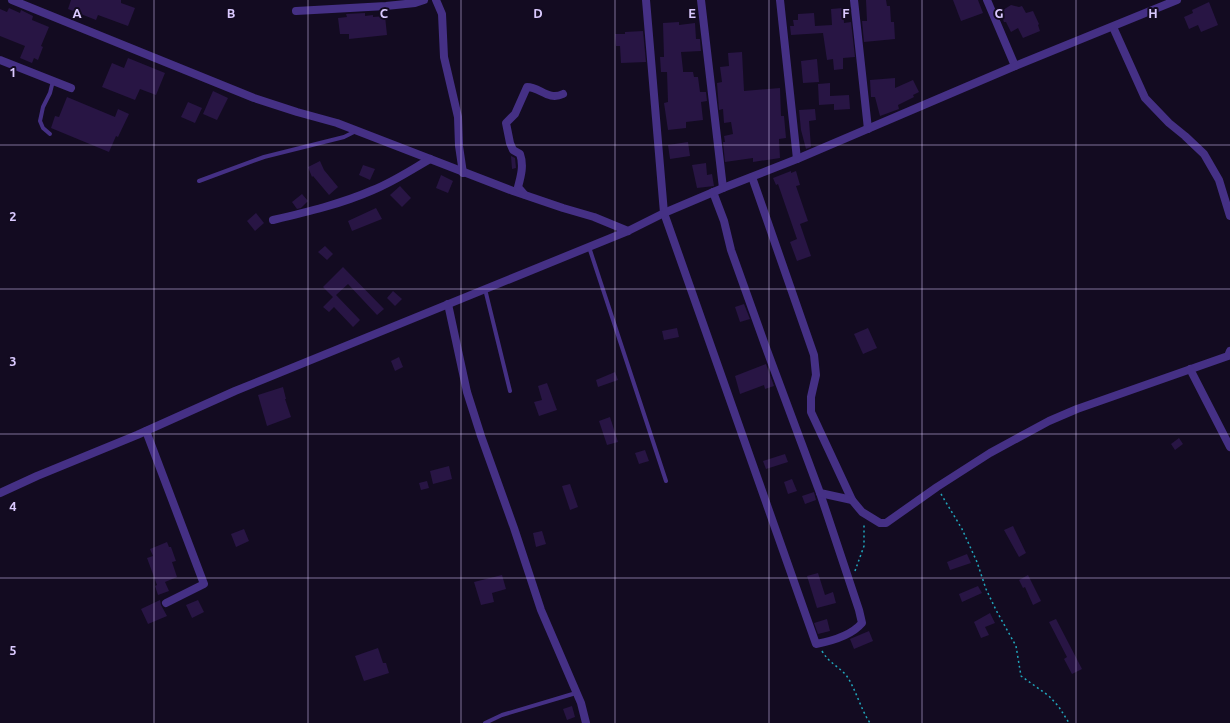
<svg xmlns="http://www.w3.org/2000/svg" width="1230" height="723" font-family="Ubuntu,sans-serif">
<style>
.building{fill:#281544}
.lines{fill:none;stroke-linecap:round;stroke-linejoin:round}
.path{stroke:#21a6bc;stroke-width:1.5;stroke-dasharray:2 3;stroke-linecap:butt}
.lane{stroke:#453085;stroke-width:4}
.street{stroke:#453085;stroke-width:8}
.grid{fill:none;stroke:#dbcaff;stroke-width:1;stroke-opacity:0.55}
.grid-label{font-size:13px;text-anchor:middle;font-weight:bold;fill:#dbcaff;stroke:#130b21;stroke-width:4;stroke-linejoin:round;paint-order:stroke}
</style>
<rect width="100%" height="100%" fill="#130b21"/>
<g class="building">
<polygon points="71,0 121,0 121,3 135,8 128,26 98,15 96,20 68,9"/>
<polygon points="866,0 886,0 887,6 890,6 891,22 894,22 895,39 864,42 862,21 867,21"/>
<polygon points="953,0 978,0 983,13 961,21"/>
<polygon points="1209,2 1218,25 1201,32 1198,25 1189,29 1184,17 1193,13 1192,10"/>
<polygon points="1011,5 1019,7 1022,6 1026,13 1033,11 1039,24 1038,25 1040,31 1023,38 1018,28 1011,32 1006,22 1004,22 1001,15 1003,10"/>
<polygon points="9,8 20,13 21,10 33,16 32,20 49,27 41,46 43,47 38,60 34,58 32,63 20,58 25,46 0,36 0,9 7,12"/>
<polygon points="843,8 844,23 851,22 855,57 843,58 843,69 834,70 833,59 827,60 823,33 791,35 790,26 794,26 793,20 798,20 798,14 814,13 815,26 832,25 831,9"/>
<polygon points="365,13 365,16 373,15 373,17 385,16 387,35 349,39 349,34 340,34 338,18 347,17 346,14"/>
<polygon points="679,22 679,25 695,23 696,39 700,39 701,51 681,52 683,70 683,72 693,72 694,77 698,77 700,92 706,92 707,101 701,102 703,120 686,122 686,128 668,130 664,103 668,102 667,72 661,72 660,57 664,57 663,23"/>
<polygon points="643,31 646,62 621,63 620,46 616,46 615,34 625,34 625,32"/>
<polygon points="742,52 744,91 780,88 781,116 784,116 786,138 779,139 780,158 753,162 753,158 725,162 723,142 725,142 724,136 733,134 731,122 724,123 723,109 719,110 717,83 722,82 720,67 729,66 728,53"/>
<polygon points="128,58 165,73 156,95 140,89 135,100 102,87 112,63 124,68"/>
<polygon points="817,59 819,82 803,83 801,61"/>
<polygon points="895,78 895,88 913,80 919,92 913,95 914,97 898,105 899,109 880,116 875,97 871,97 870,80"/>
<polygon points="830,83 830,96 849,95 850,109 834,110 834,104 819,105 818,84"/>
<polygon points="213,91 228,98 217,120 203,114"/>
<polygon points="67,97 115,117 118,109 129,114 118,137 116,136 109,152 51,128 55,116 59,117"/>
<polygon points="188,102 202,108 195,123 181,117"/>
<polygon points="815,109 816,120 809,121 811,147 806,149 801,130 799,110"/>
<polygon points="688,142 690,156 670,159 668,145"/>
<polygon points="511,156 515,158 516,168 512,169"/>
<polygon points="320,161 324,170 338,187 329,195 313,176 312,177 308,167"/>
<polygon points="706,163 707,175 712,174 714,186 697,188 692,165"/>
<polygon points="363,165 375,169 370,180 359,175"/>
<polygon points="791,171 791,173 796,171 800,185 796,186 808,221 800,224 811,256 797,261 790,242 797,239 778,184 776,185 773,178"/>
<polygon points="441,175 453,181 448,193 436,188"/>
<polygon points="400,186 411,198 402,207 390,195"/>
<polygon points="302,194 308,201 301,208 297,209 292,202"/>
<polygon points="376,208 382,219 352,231 348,221"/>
<polygon points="256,213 264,223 255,231 247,221"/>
<polygon points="325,246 333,254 327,260 318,252"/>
<polygon points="343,267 384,309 377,315 348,284 336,295 360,320 353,327 334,307 329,312 323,307 333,297 323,287"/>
<polygon points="393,291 402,299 395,306 387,298"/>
<polygon points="744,304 750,319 740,322 735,307"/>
<polygon points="677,328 679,337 664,340 662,331"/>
<polygon points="868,328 877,348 863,354 854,334"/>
<polygon points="399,357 403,367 395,371 391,361"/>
<polygon points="766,364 774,386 765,389 764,385 740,394 735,376"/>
<polygon points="615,372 618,380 598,387 596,380"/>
<polygon points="547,383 557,410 539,416 534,402 542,400 538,386"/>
<polygon points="283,387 286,399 285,399 291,417 267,426 258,395"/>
<polygon points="610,417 618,442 607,445 599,421"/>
<polygon points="1179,438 1183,444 1175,450 1171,444"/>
<polygon points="645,450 649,461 639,464 635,453"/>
<polygon points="785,454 788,462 766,469 763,461"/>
<polygon points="449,466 452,479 433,484 430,471"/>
<polygon points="792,479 797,491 788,494 784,482"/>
<polygon points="427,481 429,488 421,490 419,483"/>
<polygon points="570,484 578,507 570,510 562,486"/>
<polygon points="814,492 816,500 805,504 802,496"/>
<polygon points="1013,526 1026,553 1019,557 1004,530"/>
<polygon points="244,529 249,541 236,547 231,534"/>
<polygon points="542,531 546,544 536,547 533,533"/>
<polygon points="167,542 169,547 171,547 176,561 172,562 177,577 165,582 169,591 158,595 155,586 157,585 147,558 153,556 150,549"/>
<polygon points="967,554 971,563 950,570 947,562"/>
<polygon points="818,573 825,595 833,592 836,603 817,608 807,576"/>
<polygon points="502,575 506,589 492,593 494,602 481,605 474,582"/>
<polygon points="1028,575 1041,601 1033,605 1025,587 1023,588 1019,580"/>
<polygon points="978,586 982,593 962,602 959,594"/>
<polygon points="160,600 161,605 167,616 148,624 141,609"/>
<polygon points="198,600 204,612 192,618 186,605"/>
<polygon points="990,613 995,623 985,627 989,635 981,638 974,622"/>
<polygon points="827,619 830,631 818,634 814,623"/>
<polygon points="1056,619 1082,669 1072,674 1064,659 1067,657 1049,622"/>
<polygon points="869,631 873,641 854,649 850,639"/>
<polygon points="378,648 383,663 386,663 389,673 364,681 355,656"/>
<polygon points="572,706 575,717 567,720 563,709"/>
</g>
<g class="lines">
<g class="path">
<polyline points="941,494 962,529 977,562 986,589 996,610 1016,646 1021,676 1049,696 1059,707 1069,723"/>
<polyline points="855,571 864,546 864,524"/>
<path d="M822 651C829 663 838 666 846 675 856 689 860 708 870 723"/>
</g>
<g class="lane">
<polyline points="50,134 43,128 40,121 43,107 50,93 53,81"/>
<polyline points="199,181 264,157 344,137 356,131"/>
<polyline points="589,247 666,481"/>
<polyline points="485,289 510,391"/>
<polyline points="485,723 502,715 576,693"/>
</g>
<g class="street">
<polyline points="12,0 254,98 297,112 337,123 513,191 563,208 594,217 628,231"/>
<polyline points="436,0 442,14 444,57 458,117 459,146 463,173"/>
<path d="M646 0 664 213 816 644C832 641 851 636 862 623L859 610 820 493"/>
<polyline points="701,0 723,188"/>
<polyline points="780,0 797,159"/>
<polyline points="854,0 868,129"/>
<polyline points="987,0 1015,66"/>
<polyline points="296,11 386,6 415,3 424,0"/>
<polyline points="1113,27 1145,98 1169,123 1185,136 1204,154 1219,180 1230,216"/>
<polyline points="0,60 71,88"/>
<polyline points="752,177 814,355 816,375 811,397 811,412 852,500"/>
<polyline points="713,192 724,221 731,250 765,345 820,493 852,500 862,512 880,523 886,523 937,487 990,453 1049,421 1077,409 1228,356 1230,351"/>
<path d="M524 194 518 187C521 176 524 165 520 154L513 150 510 143 506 123 515 114 527 87C540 87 548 101 563 94"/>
<path d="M273 220C307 212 341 204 373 190 393 182 411 170 430 159"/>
<polyline points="448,304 467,392 481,436 514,528 541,610 581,703 586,723"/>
<polyline points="1190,369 1230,447"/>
<polyline points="146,431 204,584 166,603"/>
<polyline points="0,493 37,476 137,435 235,391 628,231 664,213 723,188 797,159 1015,66 1177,0"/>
</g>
</g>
<path class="grid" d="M154 0V723M308 0V723M461 0V723M615 0V723M769 0V723M922 0V723M1076 0V723M0 145H1230M0 289H1230M0 434H1230M0 578H1230"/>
<g class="grid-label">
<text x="77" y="18">A</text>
<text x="231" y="18">B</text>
<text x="384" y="18">C</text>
<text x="538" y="18">D</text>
<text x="692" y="18">E</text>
<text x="846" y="18">F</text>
<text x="999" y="18">G</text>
<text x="1153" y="18">H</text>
<text x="13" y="77">1</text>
<text x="13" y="221">2</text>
<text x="13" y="366">3</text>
<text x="13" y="511">4</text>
<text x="13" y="655">5</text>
</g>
</svg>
